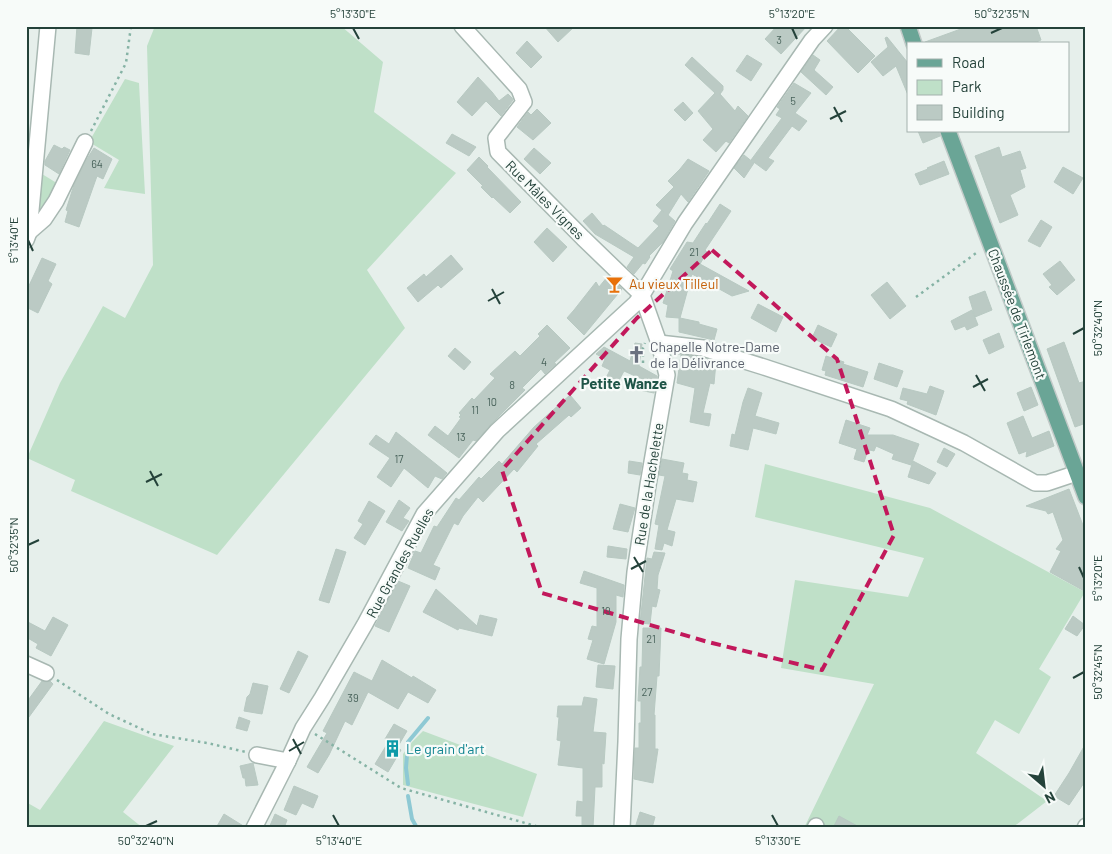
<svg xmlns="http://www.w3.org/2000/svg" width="1112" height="854" font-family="Barlow,sans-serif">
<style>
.green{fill:#bfe0c8}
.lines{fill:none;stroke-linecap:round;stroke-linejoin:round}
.stream{stroke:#8ec9d4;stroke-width:4}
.building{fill:#bbcac4;stroke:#b8c9c2}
.minor-casing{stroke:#a8b8b2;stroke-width:18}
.major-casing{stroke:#c2cac8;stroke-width:18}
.path{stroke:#86b3a5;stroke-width:2.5;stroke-dasharray:2.5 4;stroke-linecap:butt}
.minor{stroke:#fff;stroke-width:15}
.major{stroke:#6aa596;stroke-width:15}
.marked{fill:none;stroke:#c2185b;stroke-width:4;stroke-dasharray:10 6;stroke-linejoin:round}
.ticks{fill:none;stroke:#24423a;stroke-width:2}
.labels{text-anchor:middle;stroke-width:4.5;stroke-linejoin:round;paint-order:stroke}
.number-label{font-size:11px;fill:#4a645c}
.street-label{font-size:14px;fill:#24423a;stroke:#f7fbf9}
.food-label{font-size:14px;fill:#c56008;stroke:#f7fbf9;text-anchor:start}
.worship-label{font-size:14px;fill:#5b616d;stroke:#f7fbf9;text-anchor:start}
.culture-label{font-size:14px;fill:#0d838f;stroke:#f7fbf9;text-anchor:start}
.neighbourhood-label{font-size:15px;font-weight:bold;fill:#1f5548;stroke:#f7fbf9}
.neatline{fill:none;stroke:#24423a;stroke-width:2}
.ticks-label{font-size:12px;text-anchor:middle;fill:#24423a}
</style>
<rect width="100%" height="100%" fill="#e6efeb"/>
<g class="green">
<polygon points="155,26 341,26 383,62 374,112 456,173 367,270 405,328 217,555 71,491 75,480 27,458 60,383 103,306 125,318 153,265 147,46"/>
<polygon points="125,79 139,83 145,194 104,188 119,160 89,142"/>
<polygon points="42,174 60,185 42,213 39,211"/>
<polygon points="765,464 930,508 1085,592 1039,669 1051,677 1019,734 995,720 976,753 1047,801 1012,828 804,828 874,684 781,668 795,580 908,597 924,558 755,517"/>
<polygon points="104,721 174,746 123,812 143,828 26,828 26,802 40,810"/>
<polygon points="423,731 537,774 523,817 403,785 403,754 412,742"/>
</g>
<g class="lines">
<g class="stream">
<polyline points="408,784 406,768 408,742 428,718"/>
<polyline points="408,796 412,819 417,828"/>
</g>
</g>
<g class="building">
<polygon points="77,26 92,28 89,55 75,53"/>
<polygon points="544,26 575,26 558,42"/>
<polygon points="777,26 807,26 781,54 765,39"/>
<polygon points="841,26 845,26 875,56 858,73 827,41"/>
<polygon points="969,26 1036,26 1041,40 1032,44 925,44 925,42"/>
<polygon points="887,37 908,63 908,95 896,66 883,76 871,62 888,47 885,38"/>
<polygon points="527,41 542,57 531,68 516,53"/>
<polygon points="747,55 762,64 751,81 736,71"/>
<polygon points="813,55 820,60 814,70 833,87 826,95 801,72"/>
<polygon points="692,57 723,86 723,90 720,94 735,111 738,106 748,116 729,143 726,141 716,152 703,140 713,129 698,111 715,93 685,65"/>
<polygon points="478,77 492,92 499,101 508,94 512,98 513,100 501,116 486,101 472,116 457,102"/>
<polygon points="794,83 811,93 795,113 807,121 799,131 792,126 768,158 774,161 766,171 751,160 782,118 776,115 780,109 777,107"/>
<polygon points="683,102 693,113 685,121 674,110"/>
<polygon points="537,109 551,123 533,140 517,127 528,112 531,115"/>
<polygon points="918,131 939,131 940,136 923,143"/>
<polygon points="452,134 476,147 469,156 446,143"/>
<polygon points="54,145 62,149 64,147 70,150 59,174 45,165 45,161"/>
<polygon points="999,147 1002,157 1020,151 1026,168 1020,170 1025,187 1010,195 1018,215 1000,223 975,156"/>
<polygon points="94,148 112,159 103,179 97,176 79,227 65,222 68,211 66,210 74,185 87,159"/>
<polygon points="534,148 551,163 540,174 524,159"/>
<polygon points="744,155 754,163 744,178 734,168"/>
<polygon points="479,157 488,166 487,167 521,202 510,213 493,197 492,198 481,187 483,186 467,170"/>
<polygon points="688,159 709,171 688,202 681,194 668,215 675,221 663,242 649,256 650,257 645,264 643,263 634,274 627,267 634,257 595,234 583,221 592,213 603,226 604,225 638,248 659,226 653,221 662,210 664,212 656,205 674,187 668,181 680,169"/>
<polygon points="944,161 949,174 920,185 915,174 928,169 927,168"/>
<polygon points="1063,167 1083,178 1073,194 1054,182"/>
<polygon points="720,204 731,211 705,250 707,252 700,264 749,291 732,296 692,274 680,318 699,322 699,324 717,329 714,340 679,332 679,318 666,317 668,305 663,303 673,271 670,269 687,242 693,243 706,223 707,224"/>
<polygon points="1041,220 1052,227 1040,247 1028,241"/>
<polygon points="547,228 567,247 553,262 534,242"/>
<polygon points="451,255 463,269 441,288 438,285 418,302 407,288 424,274 426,277"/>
<polygon points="42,258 56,264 48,281 52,284 38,313 26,307 26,292"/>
<polygon points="1060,261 1075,280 1057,295 1049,287 1052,285 1043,274"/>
<polygon points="608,276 622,289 584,335 567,318 574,310 596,282 599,287"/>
<polygon points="887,282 906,306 890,319 871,295"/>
<polygon points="985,291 992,310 975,317 969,297"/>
<polygon points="758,304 783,317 776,332 751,318"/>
<polygon points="972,310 978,325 967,330 965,326 955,330 951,321"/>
<polygon points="547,325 570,348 554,363 556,364 545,374 541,369 522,388 525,390 490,425 476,441 473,440 459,458 428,435 435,426 448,436 461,418 459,417 461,415 459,413 472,398 474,400 495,378 490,374 515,351 520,356 540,336 538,334"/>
<polygon points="818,325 837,334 831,347 812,338"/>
<polygon points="999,333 1004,347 989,354 983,340"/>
<polygon points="1064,342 1079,383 1086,381 1086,423 1075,427 1047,349"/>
<polygon points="635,343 642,344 639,366 657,376 654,393 639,390 642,379 624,371 618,382 607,376 610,370 602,366 605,359 596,354 604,347 630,361"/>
<polygon points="455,348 471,362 464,370 448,356"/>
<polygon points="681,355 701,357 716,362 714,384 710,383 703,413 711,414 709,426 690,422 695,388 677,383"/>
<polygon points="826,356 844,362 843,364 868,372 863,387 825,375 826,371 822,370"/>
<polygon points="879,363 903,371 897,387 874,379"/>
<polygon points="930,386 944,391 936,415 907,404 908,401 900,399 903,388 927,394"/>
<polygon points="1031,387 1038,405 1024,411 1017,393"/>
<polygon points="748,388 762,393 755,416 779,423 776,434 753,428 748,450 730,446 732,434 735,435 743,402"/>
<polygon points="570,395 581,408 571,417 569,415 536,444 538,446 517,472 514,469 483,502 478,497 463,516 458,525 454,523 433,565 440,568 435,580 408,568 415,551 421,553 434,526 437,527 456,498 459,500 479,477 481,479 499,461 502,464 534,427"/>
<polygon points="1023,416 1032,438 1049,431 1054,446 1026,457 1027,451 1019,454 1007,423"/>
<polygon points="846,420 870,428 867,435 893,435 919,444 911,465 892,459 894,454 876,446 874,451 870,450 869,453 867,453 864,462 854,459 857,449 839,443"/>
<polygon points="396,432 447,473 442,479 435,476 428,488 404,468 391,487 377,477 390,458 369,444 376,435 389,444"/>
<polygon points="944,448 955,454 947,467 937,462"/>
<polygon points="662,459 684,463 682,473 688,474 687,480 697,482 693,502 676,499 667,530 675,532 672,546 664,543 662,550 655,549 659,525 655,524 665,476 659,475"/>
<polygon points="629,461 642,463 640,475 628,473"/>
<polygon points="913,461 936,473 929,484 908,477"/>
<polygon points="1069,489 1086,533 1086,592 1050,572 1061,551 1056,549 1063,540 1053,512 1048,514 1046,511 1026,506"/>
<polygon points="399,500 410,508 403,518 409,521 402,531 386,522"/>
<polygon points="369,501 385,511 365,545 354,538 363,524 358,521"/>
<polygon points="620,504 635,508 628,532 613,529"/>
<polygon points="608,546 627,549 626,559 607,557"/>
<polygon points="336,549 346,552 329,603 319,600"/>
<polygon points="654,552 665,553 658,575 657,589 660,590 656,607 652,606 650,624 640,623 647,558 652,559"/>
<polygon points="584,571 624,585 623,597 616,595 616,622 604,664 587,659 593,640 588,639 592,626 597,627 597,588 580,583"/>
<polygon points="398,581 410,586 389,632 375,626"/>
<polygon points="436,589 477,626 480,615 497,619 492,636 459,628 458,630 423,612"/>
<polygon points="1073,616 1085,625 1077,636 1065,629"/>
<polygon points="53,617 68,625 51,656 36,648 38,644 26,637 26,621 45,631"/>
<polygon points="643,628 661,628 659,676 657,676 654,715 655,715 655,749 658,749 653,783 634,779 635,748 639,748 639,723 641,723 641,701 638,701 640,667 642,667"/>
<polygon points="298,651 308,656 289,693 280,689"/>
<polygon points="382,660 412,678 413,676 436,690 428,703 408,692 398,709 368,692 352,725 345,721 329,755 318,773 307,767 327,733 323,731 354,672 372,681"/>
<polygon points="598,665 615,666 613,689 596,687"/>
<polygon points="42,681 46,682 50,681 53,684 26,721 26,703"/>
<polygon points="253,683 268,686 262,714 244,711 247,697 250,694"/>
<polygon points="584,697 597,699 593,732 606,733 604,764 602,763 602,787 595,787 593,828 582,828 582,816 576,816 577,801 583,802 583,768 558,765 561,741 557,740 559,717 557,717 558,706 582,706"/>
<polygon points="239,717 250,721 247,731 236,728"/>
<polygon points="394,724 407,731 397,748 401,750 388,772 375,764 389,741 385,739"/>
<polygon points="1086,743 1086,780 1069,805 1054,796 1069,773"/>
<polygon points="253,763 258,785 246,786 245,778 243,778 240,766"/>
<polygon points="294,786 318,796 313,808 302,803 296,815 284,810"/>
<polygon points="640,812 655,817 652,828 635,828"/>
<polygon points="224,814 245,827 245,828 216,828"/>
<polygon points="275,814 287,820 284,828 269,828"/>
<polygon points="839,816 861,828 833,828"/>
</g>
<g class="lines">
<defs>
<g id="minor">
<polyline points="462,26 519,89 524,102 496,138 498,152 583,238 642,295 659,343 667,375 648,485 635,572 629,639 626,742 622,828"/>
<polyline points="29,232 44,219 56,201 85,142"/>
<polyline points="26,240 29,232 48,26"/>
<polyline points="659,343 703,348 764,367 891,409 964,443 1035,483 1047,483 1077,473"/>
<polyline points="26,664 46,673"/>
<polyline points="257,755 288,761"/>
<polyline points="254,828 288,761 303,728 322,698 365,624 424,514 497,431 636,303 642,295 685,223 812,40 825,26"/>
<polyline points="815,828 816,826"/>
<polyline points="1085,828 1086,826"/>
</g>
<g id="major">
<polyline points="908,26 914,44"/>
<polyline points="948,131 1086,497"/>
</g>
</defs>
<use href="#minor" class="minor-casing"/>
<use href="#major" class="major-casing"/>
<g class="path">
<polyline points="91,131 126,63 131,26"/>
<polyline points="916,297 979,251"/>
<polyline points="643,363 643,348 645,343"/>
<polyline points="57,680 109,714 152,734 207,743 246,752"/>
<polyline points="315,734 401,788 543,828"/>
</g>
<use href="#minor" class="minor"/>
<use href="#major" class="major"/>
</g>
<path class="marked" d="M712 250 837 359 894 535 822 670 708 642 542 593 502 470 637 318Z"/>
<path class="ticks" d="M353 28 359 39M792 28 797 39M991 33 1002 28M834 107 842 122M830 119 846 111M28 240 33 251M492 289 500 304M488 301 504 292M1073 334 1084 328M976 375 985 391M973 387 988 379M150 471 158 486M146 482 162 474M28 545 39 540M634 557 643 572M1079 567 1084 578M631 569 646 561M1073 678 1084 672M293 739 301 754M289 751 304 742M333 815 339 826M772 815 778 826M146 826 157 821"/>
<defs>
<symbol id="bar-bare" viewBox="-9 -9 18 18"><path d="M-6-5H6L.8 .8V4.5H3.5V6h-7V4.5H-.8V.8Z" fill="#e8710a" stroke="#f7fbf9" stroke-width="2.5" paint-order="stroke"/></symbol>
<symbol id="church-bare" viewBox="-9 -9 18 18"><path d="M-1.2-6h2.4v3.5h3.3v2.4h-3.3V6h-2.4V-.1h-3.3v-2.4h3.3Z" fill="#6b7280" stroke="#f7fbf9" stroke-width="2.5" paint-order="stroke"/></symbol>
<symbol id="building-bare" viewBox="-9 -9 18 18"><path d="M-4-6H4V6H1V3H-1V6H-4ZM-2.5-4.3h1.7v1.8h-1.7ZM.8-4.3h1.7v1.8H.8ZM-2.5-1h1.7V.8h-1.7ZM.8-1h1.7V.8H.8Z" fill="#0f9aa8" stroke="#f7fbf9" stroke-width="2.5" paint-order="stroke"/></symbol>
</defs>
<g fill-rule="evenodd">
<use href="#bar-bare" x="602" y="272" width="25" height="25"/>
<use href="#church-bare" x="624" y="342" width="25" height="25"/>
<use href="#building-bare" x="380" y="736" width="25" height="25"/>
</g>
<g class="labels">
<g class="number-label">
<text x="779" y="44">3</text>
<text x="793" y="105">5</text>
<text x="97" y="168">64</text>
<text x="694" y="256">21</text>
<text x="544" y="366">4</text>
<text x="512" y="389">8</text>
<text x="492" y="406">10</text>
<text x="475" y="414">11</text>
<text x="461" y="441">13</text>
<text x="399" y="463">17</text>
<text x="606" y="615">19</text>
<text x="651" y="643">21</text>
<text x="647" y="696">27</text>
<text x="353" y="702">39</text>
</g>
<g class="street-label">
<text transform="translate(545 200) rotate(45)" y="5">Rue Mâles Vignes</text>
<text transform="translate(1017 314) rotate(69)" y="5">Chaussée de Tirlemont</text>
<text transform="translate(649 484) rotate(-81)" y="5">Rue de la Hachelette</text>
<text transform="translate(400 563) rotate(-61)" y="5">Rue Grandes Ruelles</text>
</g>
<g class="food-label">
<text x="629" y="289">Au vieux Tilleul</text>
</g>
<g class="worship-label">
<text x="650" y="352">Chapelle Notre-Dame<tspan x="650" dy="16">de la Délivrance</tspan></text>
</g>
<g class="culture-label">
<text x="406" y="754">Le grain d'art</text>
</g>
<g class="neighbourhood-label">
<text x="624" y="389">Petite Wanze</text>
</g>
</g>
<rect width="1112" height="854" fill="none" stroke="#f7fbf9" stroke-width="55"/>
<rect x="907" y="42" width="162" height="90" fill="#f7fbf9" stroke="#a3b1ad"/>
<rect x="917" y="59" width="25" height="8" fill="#6aa596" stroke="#a3b1ad"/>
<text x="952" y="68" font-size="15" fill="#24423a">Road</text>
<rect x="917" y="80" width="25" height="15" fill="#bfe0c8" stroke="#a3b1ad"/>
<text x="952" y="92" font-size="15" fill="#24423a">Park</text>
<rect x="917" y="105" width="25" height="15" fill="#bbcac4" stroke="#a3b1ad"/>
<text x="952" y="118" font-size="15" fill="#24423a">Building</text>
<g transform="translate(1044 786) rotate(152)" stroke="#f7fbf9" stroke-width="4" paint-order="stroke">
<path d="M0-4L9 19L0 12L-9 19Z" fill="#24423a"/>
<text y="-8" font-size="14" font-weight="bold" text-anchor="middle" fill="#24423a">N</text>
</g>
<rect x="28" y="28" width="1056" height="798" class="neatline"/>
<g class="ticks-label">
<text x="353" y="18">5°13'30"E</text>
<text x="792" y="18">5°13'20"E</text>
<text x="1002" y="18">50°32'35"N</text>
<text transform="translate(14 240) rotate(-90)" y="4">5°13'40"E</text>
<text transform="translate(1098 328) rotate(-90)" y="4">50°32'40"N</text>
<text transform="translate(14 545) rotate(-90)" y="4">50°32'35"N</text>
<text transform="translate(1098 578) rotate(-90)" y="4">5°13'20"E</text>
<text transform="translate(1098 672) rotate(-90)" y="4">50°32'45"N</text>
<text x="146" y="845">50°32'40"N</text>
<text x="339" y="845">5°13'40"E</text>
<text x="778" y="845">5°13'30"E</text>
</g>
</svg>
